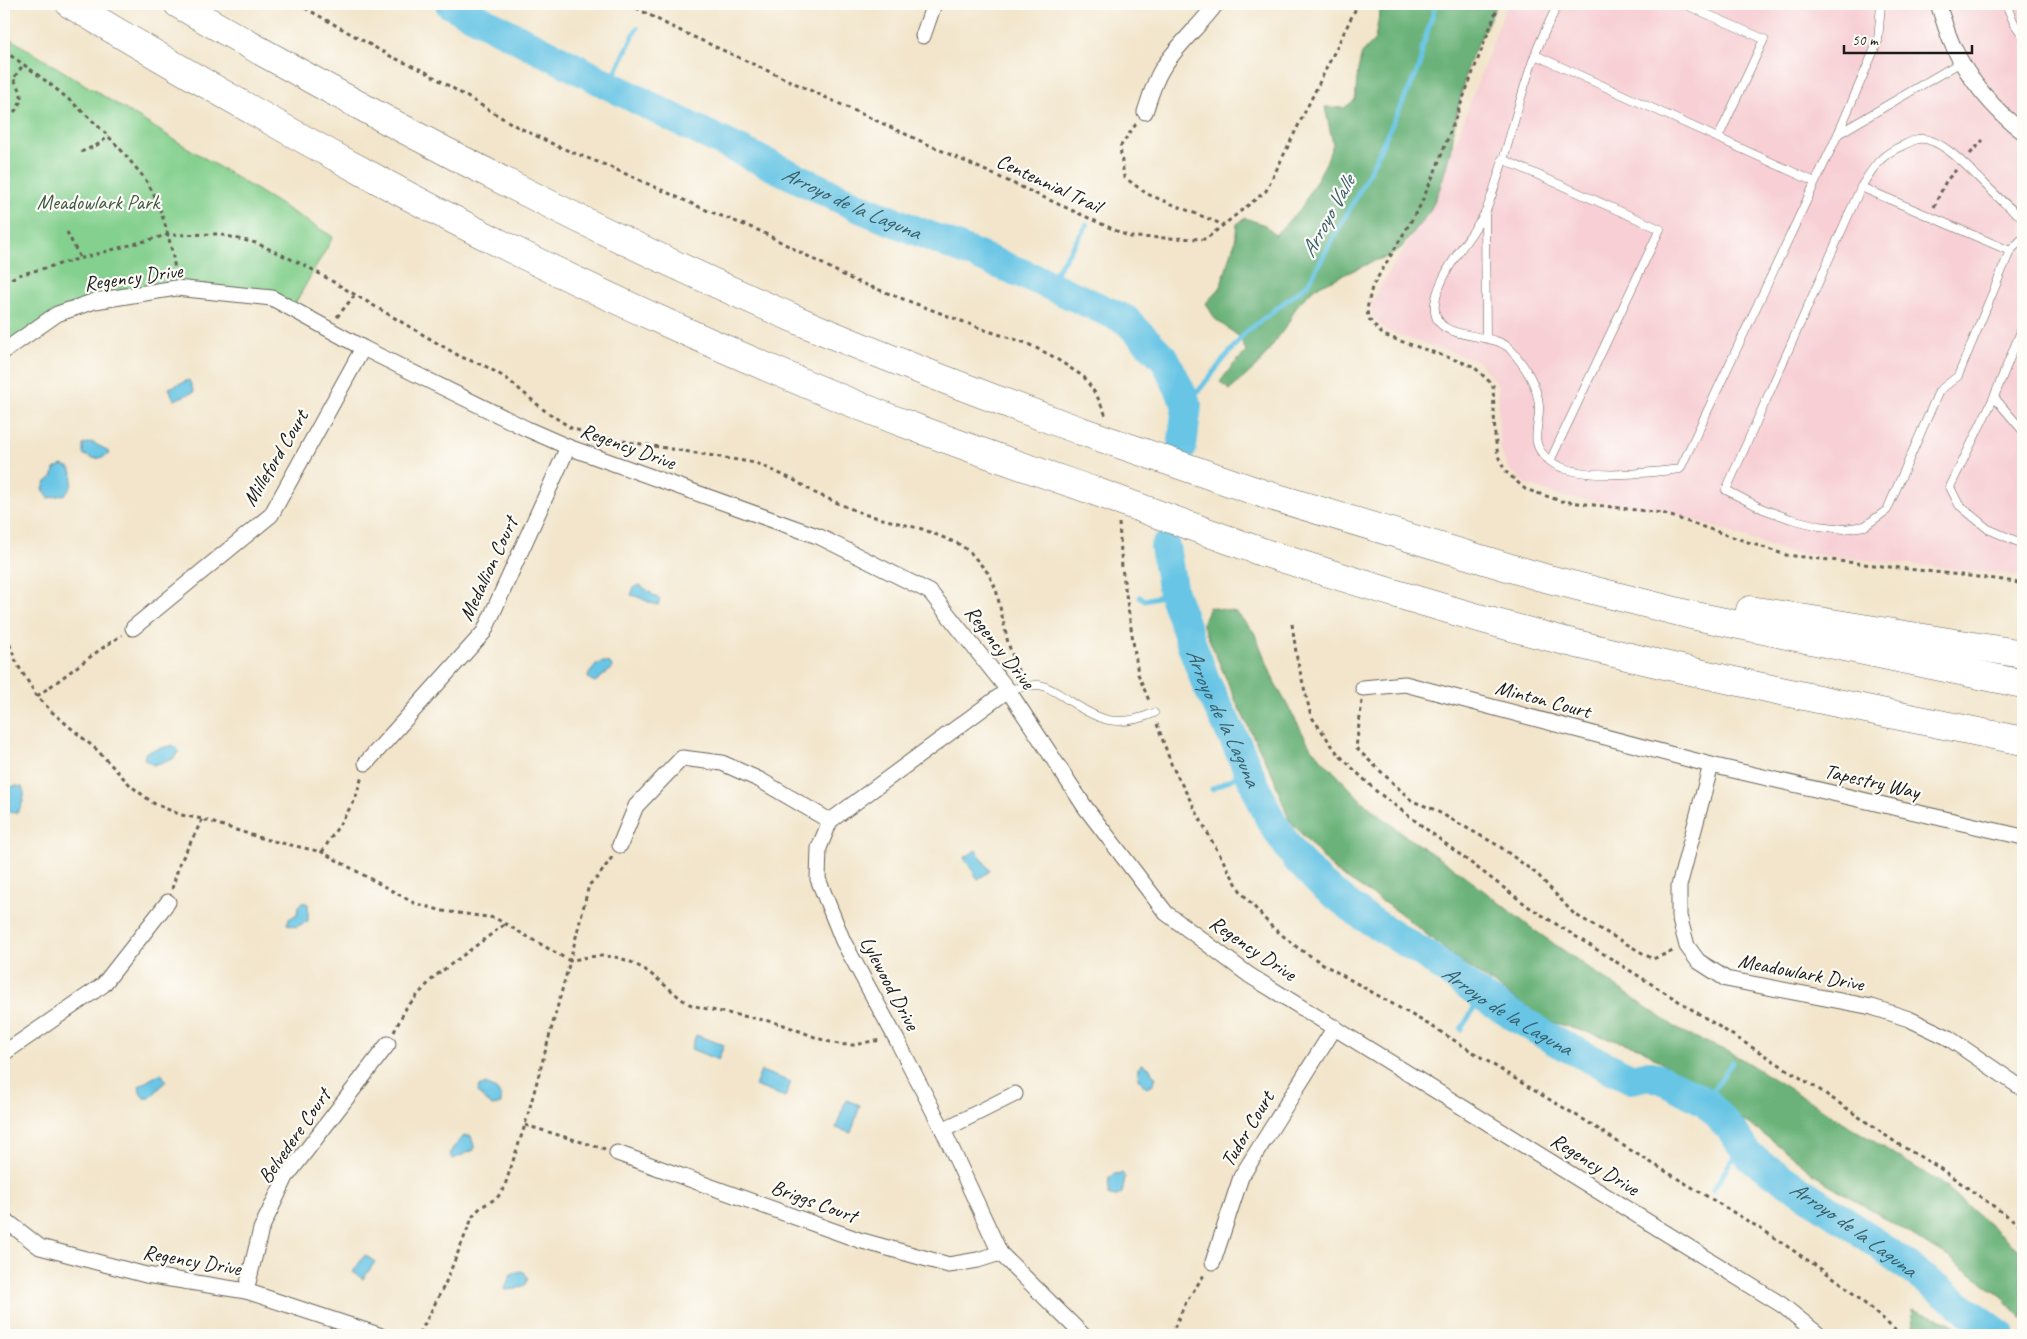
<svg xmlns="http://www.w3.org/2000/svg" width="2027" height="1339" font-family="Caveat,sans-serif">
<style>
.built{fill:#f7cfd4}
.green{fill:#84d08e;stroke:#507655}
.forest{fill:#6bb279;stroke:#44674a}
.water{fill:#67c5e5;stroke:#427080}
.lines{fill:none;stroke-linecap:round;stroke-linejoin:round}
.stream{stroke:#67c5e5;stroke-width:5}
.river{stroke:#67c5e5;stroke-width:30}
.lane-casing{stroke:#676259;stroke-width:9}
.street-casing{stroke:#676259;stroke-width:17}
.highway-casing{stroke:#676259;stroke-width:29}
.path{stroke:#676259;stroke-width:3;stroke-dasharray:4 4;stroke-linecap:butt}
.lane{stroke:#fff;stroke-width:8}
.street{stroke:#fff;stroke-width:15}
.highway{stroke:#fff;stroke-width:28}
.highway-bridge-casing{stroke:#676259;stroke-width:29;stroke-linecap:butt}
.highway-bridge{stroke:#fff;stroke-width:28}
.labels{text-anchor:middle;stroke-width:4.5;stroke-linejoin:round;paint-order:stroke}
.street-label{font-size:21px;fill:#1c1c1c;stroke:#fdfcf7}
.park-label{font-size:21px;fill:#405b44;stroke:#fdfcf7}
.water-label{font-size:22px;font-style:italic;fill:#3a606c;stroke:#fdfcf7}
</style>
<rect width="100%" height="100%" fill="#fdfcf7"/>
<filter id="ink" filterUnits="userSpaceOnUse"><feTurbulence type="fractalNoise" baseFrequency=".02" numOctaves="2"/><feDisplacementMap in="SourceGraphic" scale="10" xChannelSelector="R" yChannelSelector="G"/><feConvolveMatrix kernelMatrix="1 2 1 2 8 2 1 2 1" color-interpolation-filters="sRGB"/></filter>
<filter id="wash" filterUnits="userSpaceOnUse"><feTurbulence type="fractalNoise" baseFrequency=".0096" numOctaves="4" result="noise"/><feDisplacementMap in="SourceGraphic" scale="20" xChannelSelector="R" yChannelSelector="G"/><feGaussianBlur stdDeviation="1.12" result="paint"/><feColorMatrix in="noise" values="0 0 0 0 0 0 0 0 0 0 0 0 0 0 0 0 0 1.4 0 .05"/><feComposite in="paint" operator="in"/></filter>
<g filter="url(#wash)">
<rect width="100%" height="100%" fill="#f2e5cb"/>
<polygon class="built" points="1507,4 2023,4 2023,578 2006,574 1788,552 1664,510 1562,497 1528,485 1509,469 1502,455 1499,436 1498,385 1478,361 1386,331 1372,316 1371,307 1378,290 1429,208 1444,173"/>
<polygon class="green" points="4,35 333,237 293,307 204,285 62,315 4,354"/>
<g class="forest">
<polygon points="1381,4 1497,4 1468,64 1454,127 1452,146 1440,188 1430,211 1401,248 1388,257 1374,261 1315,288 1298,304 1287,325 1259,364 1230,390 1220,382 1232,366 1246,352 1241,338 1215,319 1206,303 1220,288 1235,242 1237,224 1245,218 1265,225 1275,235 1301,208 1326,163 1333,144 1325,107 1344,108 1355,100 1358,70 1362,53 1375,39"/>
<polygon points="1209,607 1236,612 1254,632 1275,683 1311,748 1363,802 1407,837 1461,873 1534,930 1681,1031 1735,1055 1944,1185 2023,1254 2023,1319 2003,1298 1950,1258 1822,1180 1777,1144 1641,1048 1545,1020 1453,956 1400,913 1335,871 1289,820 1273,776 1237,704 1202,623"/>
<polygon points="1912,1309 1949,1322 1970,1335 1915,1335"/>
</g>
<g class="water">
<polygon points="189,380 194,392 174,400 169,388"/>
<path d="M91 442 107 450 109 454C98 460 94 460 83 454V445Z"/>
<path d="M62 465 70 468C75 478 73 485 66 494L49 498 43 489 45 483 53 476 54 469Z"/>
<path d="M640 585 660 600 658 605C647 603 642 597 631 595L634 587Z"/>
<polygon points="603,662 610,663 613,668 595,682 589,679 588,675 597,664"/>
<polygon points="173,745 179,751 173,759 153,765 144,759 146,752"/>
<path d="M16 786 22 787C27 796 22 805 17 813L7 812 5 805 10 787Z"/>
<polygon points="976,850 990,871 978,879 964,858"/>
<polygon points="302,902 308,904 308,921 296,927 287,924 289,919 297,914 298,906"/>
<polygon points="696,1035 724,1045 718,1060 691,1049"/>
<path d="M1142 1064 1150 1068 1152 1073 1156 1078 1152 1085 1145 1087C1140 1081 1137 1075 1138 1068Z"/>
<polygon points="761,1071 791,1082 785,1097 755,1086"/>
<polygon points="161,1073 166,1081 150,1098 144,1098 140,1093 139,1086"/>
<polygon points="486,1084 496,1090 501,1096 501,1104 492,1106 478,1093 479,1087"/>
<polygon points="846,1100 860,1105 851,1133 836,1128"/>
<polygon points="464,1136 471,1136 474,1146 474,1150 453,1159 450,1156 452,1149"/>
<polygon points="1122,1173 1125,1177 1122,1193 1115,1197 1108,1195 1109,1178 1115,1174"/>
<polygon points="365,1255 375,1262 363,1279 353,1272"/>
<polygon points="520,1271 524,1272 528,1278 525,1285 516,1289 504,1290 511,1274"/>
</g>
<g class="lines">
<g class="stream">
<polyline points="609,85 637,28"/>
<polyline points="1048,284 1087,225"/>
<polyline points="1187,405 1245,333 1308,284 1364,183 1420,66 1422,49 1436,4"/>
<polyline points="1140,597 1145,600 1173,593"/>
<polyline points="1212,789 1249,770"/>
<polyline points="1461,1029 1482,996"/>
<polyline points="1706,1102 1732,1062"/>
<polyline points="1713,1190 1731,1161 1746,1152"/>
</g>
<g class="river">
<path id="s1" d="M450 4 689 126 860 208 1038 280 1126 320 1165 359 1187 405 1182 447"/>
<path id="s2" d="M1165 547 1173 593 1206 683 1237 745 1271 821 1295 857 1320 883 1363 916 1426 955 1484 998 1557 1042 1632 1079 1649 1075 1668 1082 1706 1102 1733 1132 1750 1157 1843 1219 2001 1335"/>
</g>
</g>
</g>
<g filter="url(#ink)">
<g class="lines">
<defs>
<g id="lane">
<path d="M1558 4C1550 21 1541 38 1535 55 1516 106 1506 160 1486 211 1483 218 1476 226 1472 233 1458 253 1439 278 1435 303 1430 345 1491 329 1510 349 1524 364 1538 386 1539 406 1540 429 1527 443 1550 461 1577 482 1647 473 1680 469L1838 134 1878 41 1881 4"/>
<polyline points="1684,4 1764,39 1718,138"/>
<polyline points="2006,4 2014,23 2023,36"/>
<polyline points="1535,55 1815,182"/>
<polyline points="1838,134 1961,62"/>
<polyline points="1502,159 1660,229 1550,461"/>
<polygon points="1861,187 2010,251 1958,376 1939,391 1887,510 1865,526 1844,529 1819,526 1791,519 1763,509 1726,490"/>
<path d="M1861 187C1874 166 1880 155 1904 145 1908 143 1914 140 1918 139 1949 134 1995 203 2023 217"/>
<polyline points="1485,212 1486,338"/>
<polyline points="2010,251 2023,238"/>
<polyline points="2023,326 1994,397 1950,487 1959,505 1988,529 2023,544"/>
<polyline points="1994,397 2023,431"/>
<path d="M1008 690C1018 688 1029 684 1039 685 1048 686 1059 694 1067 699 1098 720 1116 729 1154 713"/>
</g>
<g id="street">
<path d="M1938 4C1943 18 1947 34 1954 48 1969 80 1995 111 2023 132"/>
<polyline points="923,36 934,4"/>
<path d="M1145 112C1150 97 1154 82 1162 69 1177 45 1200 26 1216 4"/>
<polyline points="4,351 57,314 95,301 176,288 272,298 363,348 527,429 568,447 820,537 930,592 1008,690 1085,807 1166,913 1249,975 1782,1305 1819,1335"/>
<polyline points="133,628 271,515 363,348"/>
<polyline points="1363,688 1405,684 1711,765 2023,837"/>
<polyline points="1008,690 830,821 819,848 818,879 843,941 898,1042 943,1130 1000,1253 1083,1335"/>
<polyline points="366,763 484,632 568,447"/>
<polyline points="1711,765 1679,886 1679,916 1687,946 1698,961 1726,979 1872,1007 1909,1019 1947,1037 2023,1089"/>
<polyline points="620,845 636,806 682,758 722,763 760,780 830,821"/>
<polyline points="4,1053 103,985 168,902"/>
<polyline points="943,1130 1015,1094"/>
<polyline points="617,1153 859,1240 949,1265 978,1260 1000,1253"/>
<polyline points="4,1219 40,1247 146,1275 246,1291 379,1335"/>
<polyline points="1213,1262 1241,1177 1335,1027"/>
<polyline points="246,1291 261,1229 286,1177 388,1044"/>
</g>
<g id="highway">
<path d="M70 4C264 120 462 231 669 324 749 360 829 395 911 426 971 449 1033 470 1094 491"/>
<path d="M178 4C382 122 592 231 809 325 898 363 989 397 1081 431"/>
<polyline points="1264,494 1541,577 1691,615 2023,684"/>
<path d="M1262 552C1357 582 1452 612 1549 637 1706 677 1864 709 2023 741"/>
<polyline points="1750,610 2023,654"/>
</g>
</defs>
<use href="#lane" class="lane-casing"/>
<use href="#street" class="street-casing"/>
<use href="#highway" class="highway-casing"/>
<g class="path">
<polyline points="298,4 392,57 424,71 514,125 559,147 608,166 706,210 760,231 853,280 985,330 1026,343 1052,356 1084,377 1097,396 1107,418"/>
<polyline points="629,4 670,26 1130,237 1206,239 1266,191 1358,4"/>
<polyline points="1499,4 1436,169 1420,206 1372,287 1367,309 1368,318 1383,335 1473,366 1493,385 1495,436 1498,456 1505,471 1525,489 1561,501 1662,513 1786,555 2004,580 2023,584"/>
<path d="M4 51C49 81 93 117 128 158 133 165 140 172 145 179 160 201 173 246 175 273"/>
<path d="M14 112C24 101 23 90 13 79L24 64"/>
<polyline points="1136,124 1120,147 1124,177 1147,194 1224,225"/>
<polyline points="81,152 97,145 109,136"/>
<polyline points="1970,154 1983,140"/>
<polyline points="1934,207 1946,181 1956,170"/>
<polyline points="67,232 80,258"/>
<polyline points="4,282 19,275 167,235 218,234 256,243 308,267 461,357 485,366 506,378 544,410 571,428 599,437 756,463 794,480 815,493 849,508 867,515 922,529 959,544 970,552 988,573 996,589 1008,643 1020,676"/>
<polyline points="337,317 354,296"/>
<polyline points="1119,523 1122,568 1138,674 1150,703"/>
<polyline points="1292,624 1297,659 1311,716 1338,754 1376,791 1529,907 1823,1092 1898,1144 1938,1167 2023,1227"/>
<polyline points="4,629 17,664 37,696 52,712 97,750 131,786 153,803 181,815 202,819 264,839 322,852 414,903 443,911 495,918 570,961 525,1125 504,1188 497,1198 481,1207 473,1216 445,1284 419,1335"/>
<path d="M37 696C66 676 92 654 122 635"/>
<polyline points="1362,701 1356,748 1412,801 1433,809 1499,846 1538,875 1574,914 1653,959 1673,951"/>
<polyline points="1157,724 1172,766 1213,843 1241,892 1271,926 1298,948 1328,967 1433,1027 1530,1088 1586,1121 1627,1148 1766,1232 1840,1282 1901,1335"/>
<polyline points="322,852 355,800 362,776"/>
<path d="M612 857 598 877 589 885 570 961C614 949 634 959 667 987 674 992 683 1002 692 1005 719 1013 749 1016 777 1023 802 1030 827 1046 854 1045 863 1044 871 1040 880 1041"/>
<polyline points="172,889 179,865 202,820"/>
<polyline points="394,1032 406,1008 434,977 505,924"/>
<polyline points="525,1125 605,1149"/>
<polyline points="1171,1335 1186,1302 1204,1275"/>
</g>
<use href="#lane" class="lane"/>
<use href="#street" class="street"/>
<use href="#highway" class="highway"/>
<defs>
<g id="highway-bridge">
<polyline points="1081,431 1264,494"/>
<polyline points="1094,491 1262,552"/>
</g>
</defs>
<use href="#highway-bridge" class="highway-bridge-casing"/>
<use href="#highway-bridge" class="highway-bridge"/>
</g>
</g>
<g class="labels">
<g class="street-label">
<text transform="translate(1049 183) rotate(25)" y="7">Centennial Trail</text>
<text transform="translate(133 277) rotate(-8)" y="7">Regency Drive</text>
<text transform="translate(628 446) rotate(20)" y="7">Regency Drive</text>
<text transform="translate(275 458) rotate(-59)" y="7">Milleford Court</text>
<text transform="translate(488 569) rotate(-65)" y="7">Medallion Court</text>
<text transform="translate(1000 647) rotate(52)" y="7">Regency Drive</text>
<text transform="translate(1543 699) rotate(15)" y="7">Minton Court</text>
<text transform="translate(1872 781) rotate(13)" y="7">Tapestry Way</text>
<text transform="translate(1253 948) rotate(34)" y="7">Regency Drive</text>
<text transform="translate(1801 972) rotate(11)" y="7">Meadowlark Drive</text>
<text transform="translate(890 983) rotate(62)" y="7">Lylewood Drive</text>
<text transform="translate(1247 1129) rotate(-59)" y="7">Tudor Court</text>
<text transform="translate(294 1136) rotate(-55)" y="7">Belvedere Court</text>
<text transform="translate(1595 1164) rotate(32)" y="7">Regency Drive</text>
<text transform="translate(814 1201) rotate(20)" y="7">Briggs Court</text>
<text transform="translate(192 1260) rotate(10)" y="7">Regency Drive</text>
</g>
<g class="park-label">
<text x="98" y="209">Meadowlark Park</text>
</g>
<g class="water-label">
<text dy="8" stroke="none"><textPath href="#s1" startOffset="448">Arroyo de la Laguna</textPath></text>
<text transform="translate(1327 216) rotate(-61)" y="8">Arroyo Valle</text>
<text dy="8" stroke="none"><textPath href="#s2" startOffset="181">Arroyo de la Laguna</textPath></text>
<text dy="8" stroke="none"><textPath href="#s2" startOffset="601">Arroyo de la Laguna</textPath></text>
<text dy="8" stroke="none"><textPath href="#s2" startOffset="1021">Arroyo de la Laguna</textPath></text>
</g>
</g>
<rect width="2027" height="1339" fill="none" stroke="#fdfcf7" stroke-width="20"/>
<path d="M1844 45v8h128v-8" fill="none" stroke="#1c1c1c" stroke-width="2.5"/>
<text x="1852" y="45" font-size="15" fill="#1c1c1c" stroke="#fdfcf7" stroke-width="4" paint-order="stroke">50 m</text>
</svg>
